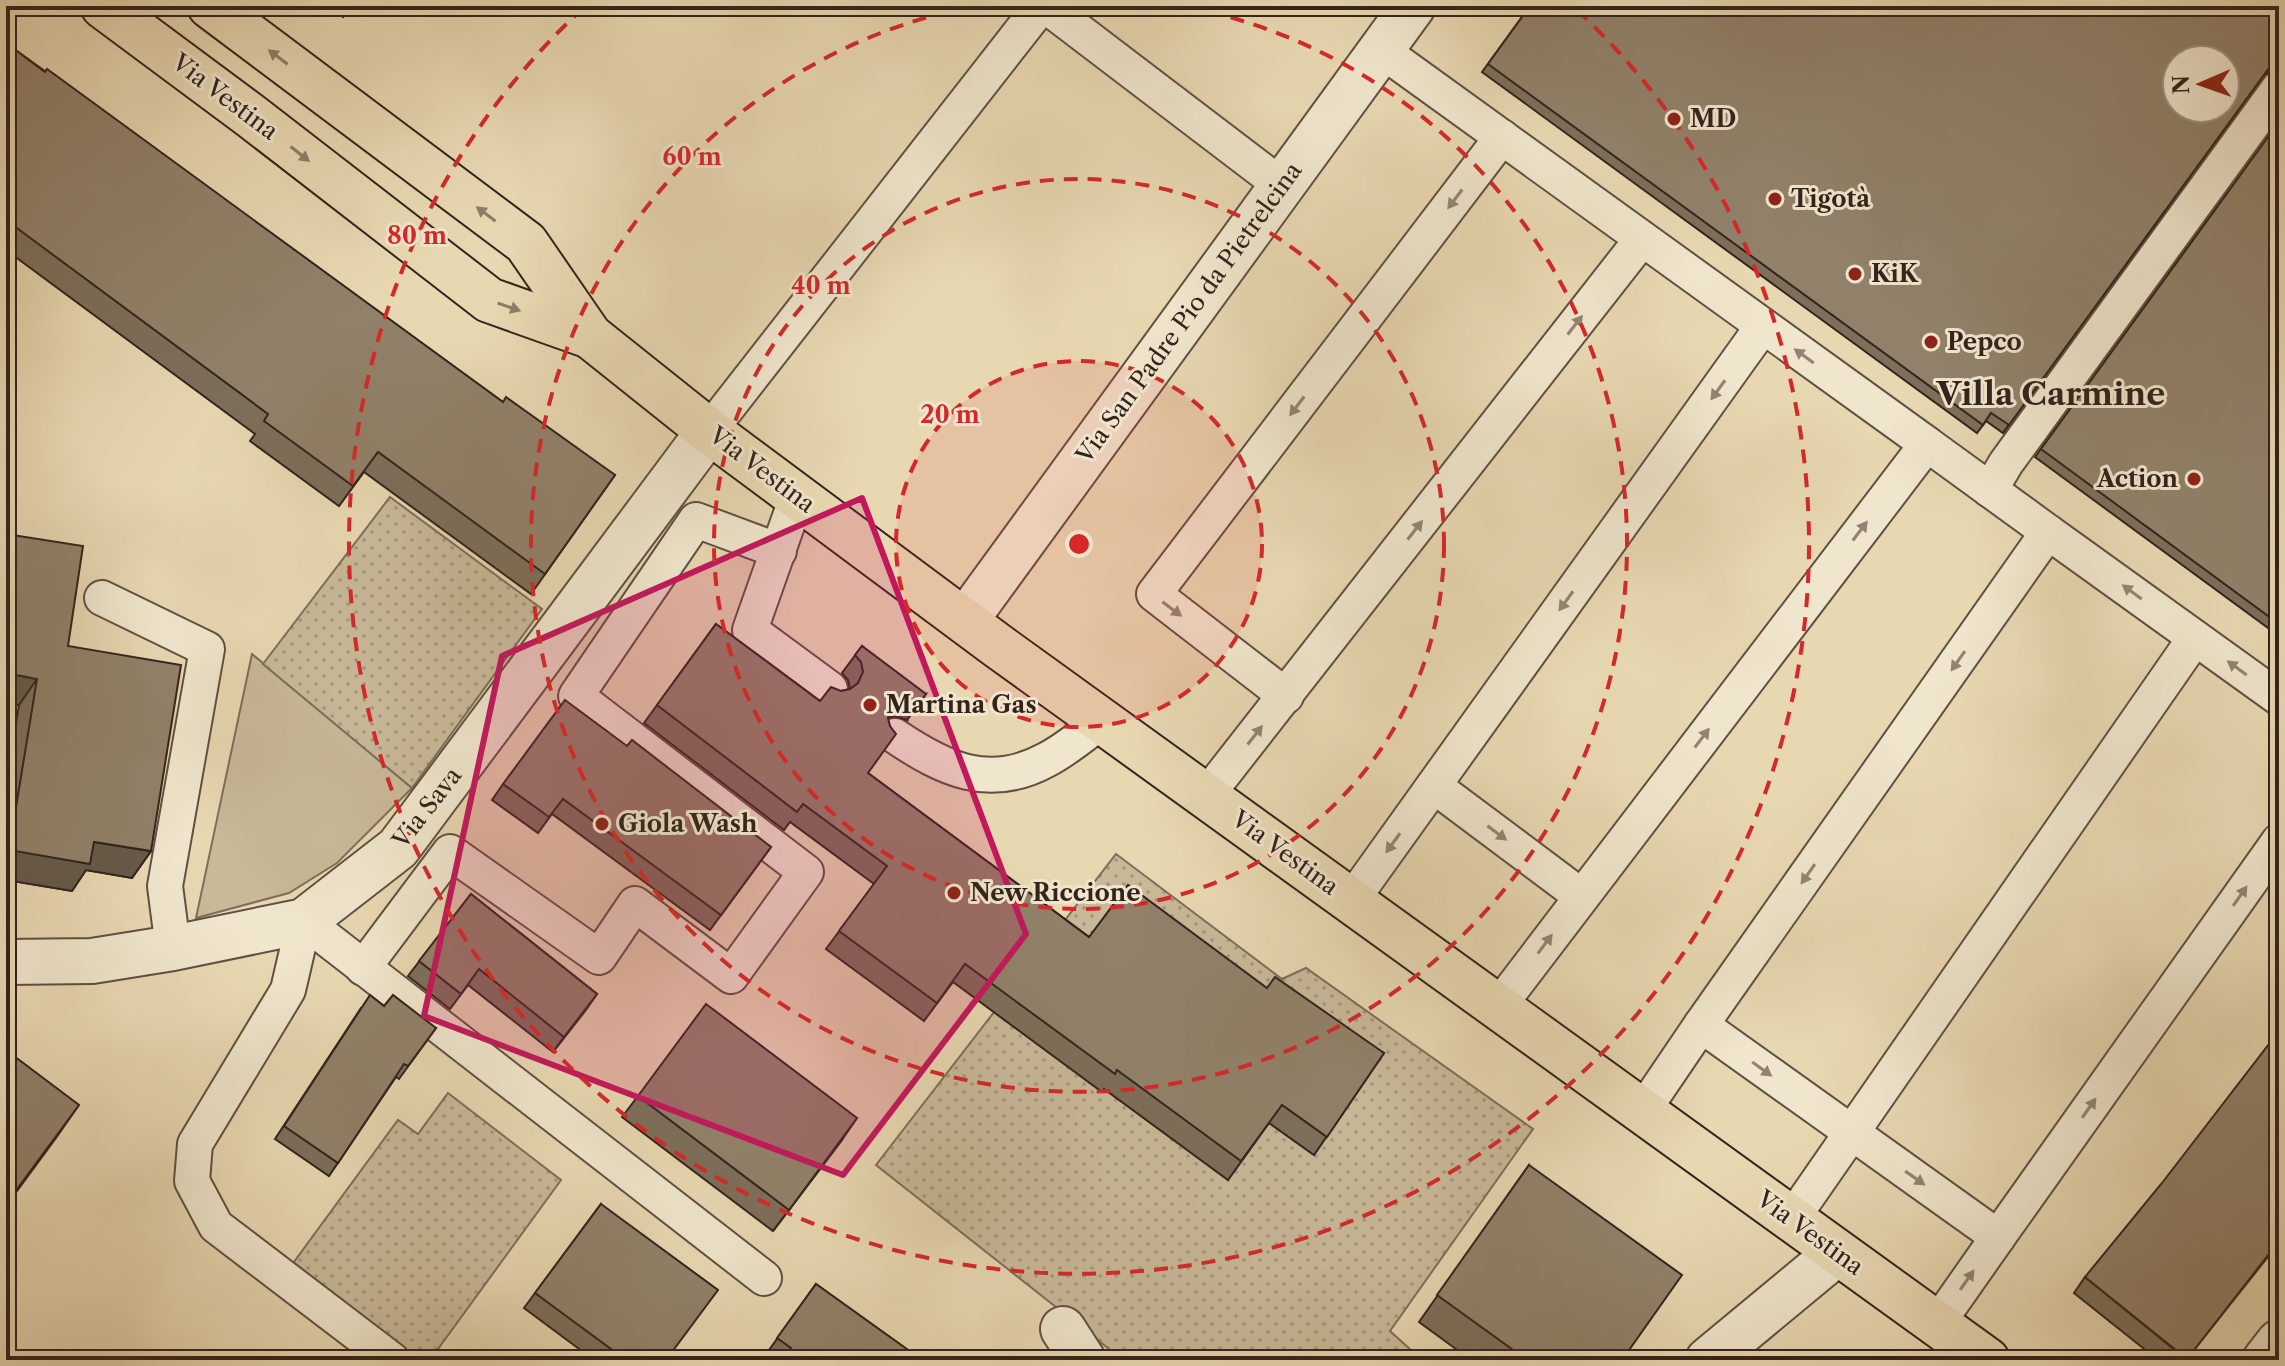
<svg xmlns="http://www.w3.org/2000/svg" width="2285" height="1366" font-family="'Libre Caslon Text',serif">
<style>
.green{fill:#c9b999;stroke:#7e6e5b;stroke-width:2}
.garden{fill:url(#garden-dots);stroke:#7e6e5b;stroke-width:2}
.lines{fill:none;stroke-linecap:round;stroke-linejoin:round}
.service-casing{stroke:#605042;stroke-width:38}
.minor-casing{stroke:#605042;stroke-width:48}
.primary-casing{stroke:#33231d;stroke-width:48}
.service{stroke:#f0e6cd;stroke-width:34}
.minor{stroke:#f0e6cd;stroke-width:44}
.primary{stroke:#e8d8b2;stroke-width:44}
.wall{fill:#7d6f5b;stroke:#33231d;stroke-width:2}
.shaded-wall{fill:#665a4a;stroke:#33231d;stroke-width:2}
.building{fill:#91816a;stroke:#33231d;stroke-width:2;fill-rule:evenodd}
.oneway{fill:#8e7e68}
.oneway2{fill:#928475}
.marked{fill:#c2185b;fill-opacity:0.2;stroke:#c2185b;stroke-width:6;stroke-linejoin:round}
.ring{fill:none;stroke:#d62828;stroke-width:4;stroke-dasharray:14 10}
.poi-dot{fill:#8f2418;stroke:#f0e6cd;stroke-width:3}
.labels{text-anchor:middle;stroke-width:6;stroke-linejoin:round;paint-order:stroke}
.street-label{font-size:24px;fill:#33231d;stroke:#f0e6cd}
.poi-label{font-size:24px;font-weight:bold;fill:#33231d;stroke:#f0e6cd;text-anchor:start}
.district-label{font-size:32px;font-weight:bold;fill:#33231d;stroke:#f0e6cd}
.centre{fill:#d62828;stroke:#f0e6cd;stroke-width:4}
.ring-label{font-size:24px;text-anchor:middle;font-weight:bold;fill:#d62828;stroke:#f0e6cd;stroke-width:6;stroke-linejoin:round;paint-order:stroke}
</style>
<defs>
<pattern id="garden-dots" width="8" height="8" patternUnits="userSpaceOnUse" patternTransform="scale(2)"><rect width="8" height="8" fill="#c9b999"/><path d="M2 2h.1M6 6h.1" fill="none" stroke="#a4967c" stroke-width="1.8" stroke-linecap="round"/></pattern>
</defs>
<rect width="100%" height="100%" fill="#e8d8b2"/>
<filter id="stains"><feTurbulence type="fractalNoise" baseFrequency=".0025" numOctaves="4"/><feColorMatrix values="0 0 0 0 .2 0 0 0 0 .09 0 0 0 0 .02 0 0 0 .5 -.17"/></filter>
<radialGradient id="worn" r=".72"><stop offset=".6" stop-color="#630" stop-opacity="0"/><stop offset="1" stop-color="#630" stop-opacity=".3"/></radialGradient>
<polygon class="green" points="252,654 412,788 337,863 289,893 196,918"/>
<g class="garden">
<polygon points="390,497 542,609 412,788 263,664"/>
<polygon points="1116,854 1282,979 1306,968 1533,1129 1390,1331 1422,1360 1123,1360 876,1165"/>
<polygon points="448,1093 561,1180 430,1360 416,1360 291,1266 398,1120 418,1134"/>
</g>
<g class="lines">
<defs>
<g id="service">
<polyline points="1046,6 1281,185"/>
<polyline points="1381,50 1927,444 1498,1007"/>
<polyline points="709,431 1041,6"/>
<polyline points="1927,444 2048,532"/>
<polyline points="1990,490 2006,463 2279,88"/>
<polyline points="797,497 750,630 830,689"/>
<polyline points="102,598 207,649 165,886 173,948"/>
<polyline points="1286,696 1154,594 1502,137"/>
<polyline points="2279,698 2048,532 1701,1025 1998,1237 2279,841"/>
<path d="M895 736C944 769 989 791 1046 760 1066 750 1084 734 1102 721"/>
<polyline points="1434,786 1581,896"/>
<polyline points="1206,796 1642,239"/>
<polyline points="1351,901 1763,326"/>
<polyline points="363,968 450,852 599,957 635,904 731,976 806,872 576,696 696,520 779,551"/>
<polyline points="1642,1112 1701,1025"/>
<polyline points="1791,1220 2195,638"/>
<polyline points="1937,1324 1998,1237"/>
<polyline points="392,1360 216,1226 192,1181 195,1144 288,990 304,921 764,1278"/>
</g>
<g id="minor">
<polyline points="965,621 1413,6"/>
<polyline points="6,962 92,961 173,948 304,921 398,848 709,431"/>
<polyline points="1063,1329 1083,1360"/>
<polyline points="1708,1360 1837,1253"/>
<polyline points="2265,1360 2279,1342"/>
</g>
<g id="primary">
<polyline points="103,6 251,116 489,300 590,336"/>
<polyline points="210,6 526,243 590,336 709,431 998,646 1987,1360"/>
</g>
</defs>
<use href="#service" class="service-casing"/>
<use href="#minor" class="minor-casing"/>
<use href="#primary" class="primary-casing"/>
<use href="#service" class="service"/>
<use href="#minor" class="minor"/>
<use href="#primary" class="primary"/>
</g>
<g class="wall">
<polygon points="329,6 352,6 343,17"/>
<polygon points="1248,6 1267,6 1260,15"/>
<polygon points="1530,6 2279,6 2279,69 2272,70 2263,76 2003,433 1986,421 1977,433 1482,72"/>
<polygon points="6,43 503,402 615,475 531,594 364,472 339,506 250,441 255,434 6,250"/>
<polygon points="2279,122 2279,636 2035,457"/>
<polygon points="716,624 820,701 841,691 850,689 848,680 842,673 862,646 907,720 895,716 888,718 868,773 1089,937 1267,988 1384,1053 1314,1155 1269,1123 1228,1180 1104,1089 1102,1092 953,982 924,1021 826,949 874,884 790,822 784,830 644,723"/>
<polygon points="68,646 151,851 132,878 86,870 72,891 6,880 6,782 19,705 6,703"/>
<polygon points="627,746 771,847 710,930 552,814 538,833 492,800 503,784"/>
<polygon points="471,894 597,994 553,1052 468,985 450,1009 408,976"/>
<polygon points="361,1008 436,1028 399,1079 396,1077 329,1176 275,1139"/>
<polygon points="638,1096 842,1140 773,1231 622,1117"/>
<polygon points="1529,1165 1622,1360 1471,1360 1419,1322"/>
<polygon points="601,1204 667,1360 594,1360 524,1308"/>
<polygon points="2085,1277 2187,1360 2158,1360 2074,1293"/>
<polygon points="816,1284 922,1360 762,1360"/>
</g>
<g class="shaded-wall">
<polygon points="2277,61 2279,61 2279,69 2272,70 2263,76 2003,433 2269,68"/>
<polygon points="6,673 37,679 19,705 6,703"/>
<polygon points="926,694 907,720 895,716 885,719 891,706 898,701"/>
<polygon points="94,842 151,851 132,878 86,870 72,891 6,880 6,855 9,850"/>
<polygon points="597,994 586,1010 553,1052 564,1037"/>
<polygon points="79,1105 56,1138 6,1206 6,1204"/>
<polygon points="857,1118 842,1140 773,1231 789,1210"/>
<polygon points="2279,1241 2279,1243 2186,1360"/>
</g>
<g class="building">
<path d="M1530 6H2279V61L2269 68 2009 425 1991 413 1983 425 1488 64ZM2177 60H2225V108H2177Z"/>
<polygon points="6,43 45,72 47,69 503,402 506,397 615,475 545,574 378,452 353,486 264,421 268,414 6,220"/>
<polygon points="2279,122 2279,624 2041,449"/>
<polygon points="6,534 83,546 68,646 181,665 151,851 94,842 90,864 9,850 37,679 6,673"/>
<polygon points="716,624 820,701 831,687 841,691 850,689 858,683 863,672 861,662 855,655 862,646 926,694 920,702 908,698 898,701 891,706 888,718 890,726 896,734 868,773 1089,937 1128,885 1267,988 1275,977 1384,1053 1327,1137 1282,1105 1241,1161 1117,1070 1115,1074 965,964 937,1003 839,931 887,866 803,804 797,812 657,705"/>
<polygon points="565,700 627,746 632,740 771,847 721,915 563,799 549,817 503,784"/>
<polygon points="471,894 597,994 564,1037 479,969 461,994 419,961"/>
<polygon points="370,995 384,1006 393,995 436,1028 408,1066 404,1064 338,1163 284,1126"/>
<polygon points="706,1004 857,1118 789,1210 638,1096"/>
<polygon points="2279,1031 2279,1241 2187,1359 2085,1277 2162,1183"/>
<polygon points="6,1050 79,1105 6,1204"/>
<polygon points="1529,1165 1682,1275 1622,1360 1527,1360 1437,1295"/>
<polygon points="601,1204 718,1290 666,1360 626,1360 535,1293"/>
<polygon points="816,1284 922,1360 783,1360 791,1348 777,1338"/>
</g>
<defs><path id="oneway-solid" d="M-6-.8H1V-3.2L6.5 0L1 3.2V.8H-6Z" transform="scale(2)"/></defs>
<g class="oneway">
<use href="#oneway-solid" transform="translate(278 57) rotate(-143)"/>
<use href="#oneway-solid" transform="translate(300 154) rotate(38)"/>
<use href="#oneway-solid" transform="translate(486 214) rotate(-143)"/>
<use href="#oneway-solid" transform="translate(509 307) rotate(19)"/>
</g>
<g class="oneway2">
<use href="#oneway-solid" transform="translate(1455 199) rotate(127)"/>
<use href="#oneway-solid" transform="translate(1575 325) rotate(-52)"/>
<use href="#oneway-solid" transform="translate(1804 356) rotate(-144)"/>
<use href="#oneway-solid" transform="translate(1718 390) rotate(126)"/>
<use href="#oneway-solid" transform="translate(1297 406) rotate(127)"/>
<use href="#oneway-solid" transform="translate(1415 530) rotate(-52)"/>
<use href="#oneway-solid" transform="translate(1860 531) rotate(-53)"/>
<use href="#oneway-solid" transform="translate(2132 592) rotate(-144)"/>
<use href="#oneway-solid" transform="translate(1566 601) rotate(126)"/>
<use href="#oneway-solid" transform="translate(1172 609) rotate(37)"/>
<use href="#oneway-solid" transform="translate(1958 661) rotate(125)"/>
<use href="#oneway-solid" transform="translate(2237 668) rotate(-144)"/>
<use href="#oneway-solid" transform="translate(1255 735) rotate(-52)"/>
<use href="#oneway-solid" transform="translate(1702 738) rotate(-53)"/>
<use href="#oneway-solid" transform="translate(1497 833) rotate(37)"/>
<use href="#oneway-solid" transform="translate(1393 843) rotate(126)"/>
<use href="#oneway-solid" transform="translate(1808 874) rotate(125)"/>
<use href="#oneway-solid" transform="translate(2240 896) rotate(-55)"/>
<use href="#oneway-solid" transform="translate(1545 944) rotate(-53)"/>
<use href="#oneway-solid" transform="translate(1762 1069) rotate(36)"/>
<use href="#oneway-solid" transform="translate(2089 1108) rotate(-55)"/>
<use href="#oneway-solid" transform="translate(1915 1178) rotate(35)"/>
<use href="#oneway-solid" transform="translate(1967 1280) rotate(-55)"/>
</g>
<path class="marked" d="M862 498 1026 934 843 1175 424 1016 502 656Z"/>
<circle cx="1079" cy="544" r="183" fill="#d62828" fill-opacity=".12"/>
<g class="ring">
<circle cx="1079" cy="544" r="183"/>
<circle cx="1079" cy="544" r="365"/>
<path d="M1184 6A548 548 0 1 1 974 6"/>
<path d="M1577 10A730 730 0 1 1 581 10"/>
</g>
<g class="poi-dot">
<circle cx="1674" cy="119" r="8"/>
<circle cx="1775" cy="199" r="8"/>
<circle cx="1855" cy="274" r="8"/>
<circle cx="1931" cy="342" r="8"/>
<circle cx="2194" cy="479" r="8"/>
<circle cx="870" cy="705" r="8"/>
<circle cx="602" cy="824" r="8"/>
<circle cx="954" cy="893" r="8"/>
</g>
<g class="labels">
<g class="street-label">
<text transform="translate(225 97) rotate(37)" y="8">Via Vestina</text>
<text transform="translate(1189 313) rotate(-54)" y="8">Via San Padre Pio da Pietrelcina</text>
<text transform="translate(762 470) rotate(37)" y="8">Via Vestina</text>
<text transform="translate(427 808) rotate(-52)" y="8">Via Sava</text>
<text transform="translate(1285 853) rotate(36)" y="8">Via Vestina</text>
<text transform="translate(1810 1233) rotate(36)" y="8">Via Vestina</text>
</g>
<g class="poi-label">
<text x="1690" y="127">MD</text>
<text x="1791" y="207">Tigotà</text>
<text x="1871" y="282">KiK</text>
<text x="1947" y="350">Pepco</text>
<text x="2178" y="487" text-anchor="end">Action</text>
<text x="886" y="713">Martina Gas</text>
<text x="618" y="832">Giola Wash</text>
<text x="970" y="901">New Riccione</text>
</g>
<g class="district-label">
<text x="2051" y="405">Villa Carmine</text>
</g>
</g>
<circle cx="1079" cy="544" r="12" class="centre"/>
<g class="ring-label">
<text x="692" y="165">60 m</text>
<text x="417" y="244">80 m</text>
<text x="821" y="294">40 m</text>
<text x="950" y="423">20 m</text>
</g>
<rect width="2285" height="1366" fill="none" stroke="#e8d8b2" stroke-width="32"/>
<rect x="8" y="8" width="2269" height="1350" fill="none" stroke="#33231d" stroke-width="4"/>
<rect x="16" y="16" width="2253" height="1334" fill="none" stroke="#33231d" stroke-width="2"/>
<g transform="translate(2201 84) rotate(268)"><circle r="38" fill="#f0e6cd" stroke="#a49887" stroke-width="2"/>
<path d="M0-6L14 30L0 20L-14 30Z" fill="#8f2418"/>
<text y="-12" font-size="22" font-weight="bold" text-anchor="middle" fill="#33231d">N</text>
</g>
<rect width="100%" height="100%" filter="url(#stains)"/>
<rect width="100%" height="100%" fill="url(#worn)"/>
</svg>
